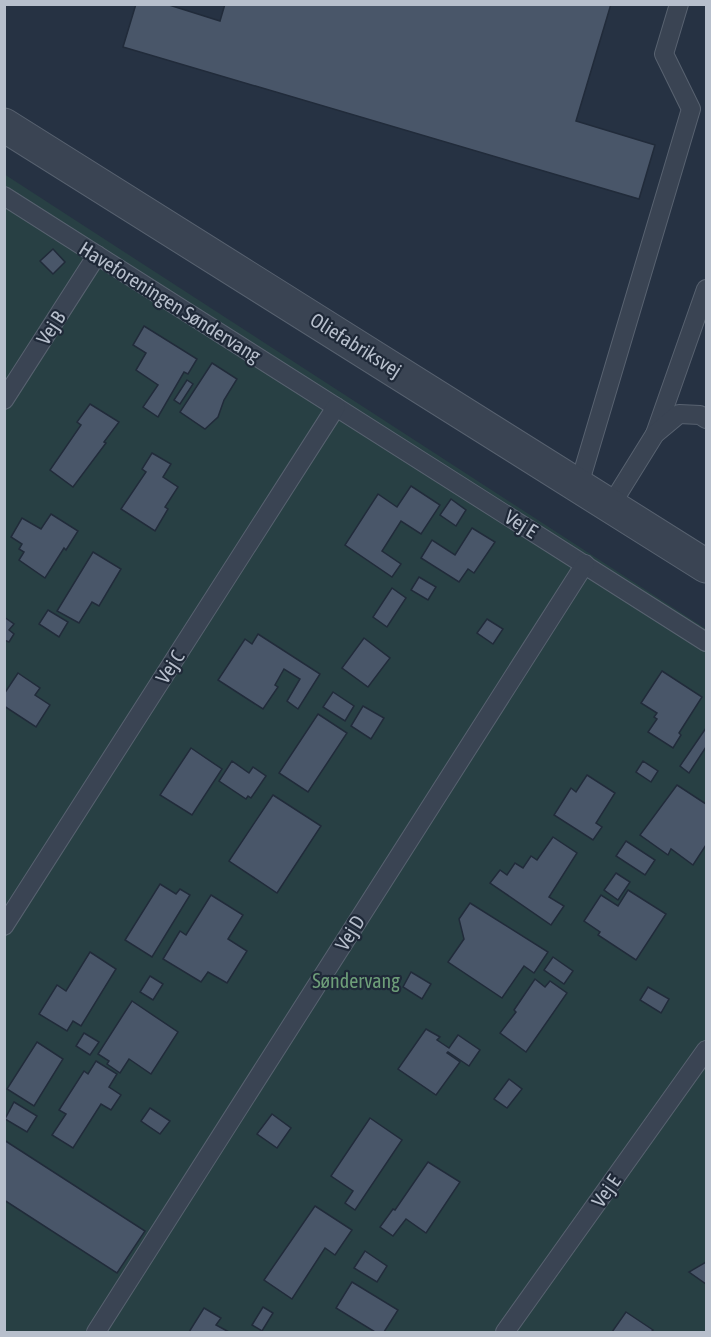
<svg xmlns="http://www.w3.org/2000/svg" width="711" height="1337" font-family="'Asap Condensed',sans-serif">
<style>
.green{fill:#284044}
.building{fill:#495669;stroke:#212b3a;stroke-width:1.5}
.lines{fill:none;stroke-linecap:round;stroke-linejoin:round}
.service-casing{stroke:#586270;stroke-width:20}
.minor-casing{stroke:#586270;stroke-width:35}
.service{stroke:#3a4453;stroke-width:18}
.minor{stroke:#3a4453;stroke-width:33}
.labels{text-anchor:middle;stroke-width:4.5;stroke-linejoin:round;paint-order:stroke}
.street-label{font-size:20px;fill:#b7bfcc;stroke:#1f2938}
.park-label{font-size:20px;fill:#6e9e79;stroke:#1f2938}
</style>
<rect width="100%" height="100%" fill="#263243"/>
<polygon class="green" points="4,174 706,629 706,1332 5,1332"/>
<g class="building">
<polygon points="136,4 166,4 220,21 225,4 611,4 576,121 655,145 639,199 123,47"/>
<polygon points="53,249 65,262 53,274 40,261"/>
<polygon points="144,326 197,359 188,374 184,372 158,417 143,407 158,385 136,370 146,353 133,345"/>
<polygon points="212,363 237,379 224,400 218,417 205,429 180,412"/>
<polygon points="187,380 193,384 180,404 174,400"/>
<polygon points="90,404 119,422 104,442 106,443 73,487 50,470 81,425 77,422"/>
<polygon points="152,453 171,464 163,477 178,487 165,507 168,509 155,531 121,509 146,472 142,469"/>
<polygon points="411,486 440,505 421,534 401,521 382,551 401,564 392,577 345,545 378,494 397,507"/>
<polygon points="451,499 466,510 456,526 440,515"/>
<polygon points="51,514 78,531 66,550 64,548 45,578 19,560 24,552 19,549 22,544 11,537 22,518 41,529"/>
<polygon points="472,528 495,542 474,573 468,569 459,582 421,558 432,540 455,555"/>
<polygon points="93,552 121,569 99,606 92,602 79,623 57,611"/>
<polygon points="419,577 436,587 428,600 411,590"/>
<polygon points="392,588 406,598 387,627 373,617"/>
<polygon points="48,610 68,622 59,637 39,624"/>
<polygon points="4,617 14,624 9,630 14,634 9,642 4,640"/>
<polygon points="487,619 503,629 493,644 477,633"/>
<polygon points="258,634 320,674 298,709 287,701 300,679 284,669 275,685 278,687 263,709 218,680 245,639 252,644"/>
<polygon points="364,638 390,658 368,687 342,668"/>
<polygon points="662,671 702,697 679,733 681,735 673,748 648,732 657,719 654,717 657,713 641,703"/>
<polygon points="18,673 40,688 35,695 50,705 36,727 4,706 4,694"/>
<polygon points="333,692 354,706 345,721 323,707"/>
<polygon points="363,706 384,718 371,739 351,726"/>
<polygon points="318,714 347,733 308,792 279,773"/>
<polygon points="706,728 706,747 689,773 680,766"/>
<polygon points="191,748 222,769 192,815 160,795"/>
<polygon points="232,761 249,773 253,767 266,776 251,798 248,796 246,799 219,781"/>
<polygon points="643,761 658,771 651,782 636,772"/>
<polygon points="587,775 615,793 596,823 602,827 593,840 554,815 571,788 576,792"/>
<polygon points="677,785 706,804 706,845 693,865 671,849 668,855 640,835"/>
<polygon points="273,795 321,826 277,893 229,861"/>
<polygon points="553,837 577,853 549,897 564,906 551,925 490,883 500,870 507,875 515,863 523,868 531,856 537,860"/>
<polygon points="626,841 655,860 645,875 616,856"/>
<polygon points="616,873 630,882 618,900 604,890"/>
<polygon points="160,884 176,894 180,889 190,895 152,957 125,940"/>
<polygon points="628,890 666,914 636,960 598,935 600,932 584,921 601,895 618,906"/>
<polygon points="211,895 243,915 228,939 247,951 227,983 208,972 201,982 163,959 180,931 186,935"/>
<polygon points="470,903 548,952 534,973 524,966 502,998 448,962 464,939 459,919"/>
<polygon points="90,952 116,969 81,1026 73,1021 67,1031 39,1014 57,985 66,991"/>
<polygon points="553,957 573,971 564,984 544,970"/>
<polygon points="411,972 431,984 422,999 403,987"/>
<polygon points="150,976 163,984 153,1000 140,992"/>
<polygon points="535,979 545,987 550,981 567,993 526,1052 500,1033 516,1012 514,1010"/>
<polygon points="648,987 669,999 661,1013 640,1000"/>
<polygon points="132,1001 178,1032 151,1074 129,1059 120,1073 107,1064 109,1061 98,1054"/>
<polygon points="426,1029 440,1037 437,1040 449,1048 458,1035 480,1050 469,1066 448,1052 447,1053 460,1062 436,1095 398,1069"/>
<polygon points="84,1033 99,1042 90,1055 76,1046"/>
<polygon points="37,1042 63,1059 34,1106 7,1089"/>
<polygon points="96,1061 117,1074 109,1087 121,1095 111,1110 101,1104 73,1148 52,1135 66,1114 59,1110 84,1071 88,1074"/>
<polygon points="509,1079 522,1089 507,1108 494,1099"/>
<polygon points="14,1102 37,1116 27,1132 5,1119"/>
<polygon points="150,1108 170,1121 160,1134 141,1121"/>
<polygon points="272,1114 291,1128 277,1148 257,1134"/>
<polygon points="370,1118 402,1140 355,1210 345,1203 353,1191 331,1176"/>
<polygon points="4,1140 145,1231 117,1273 4,1200"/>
<polygon points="428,1162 460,1182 426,1233 406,1219 393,1236 380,1227 393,1209 395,1210"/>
<polygon points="315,1206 352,1230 335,1255 325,1248 292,1299 264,1280"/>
<polygon points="365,1251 387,1266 377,1282 354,1268"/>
<polygon points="706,1262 706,1284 689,1272"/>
<polygon points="352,1282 398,1310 384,1332 375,1332 336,1308"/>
<polygon points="263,1307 273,1313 262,1331 252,1325"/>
<polygon points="204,1308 221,1318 216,1325 229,1332 189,1332"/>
<polygon points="626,1312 653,1330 651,1332 612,1332"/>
</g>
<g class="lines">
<defs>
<g id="service">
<polyline points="4,196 706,642"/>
<polyline points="4,400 97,255"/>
<polyline points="655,434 706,289"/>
<polyline points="579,485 691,109 664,54 679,4"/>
<polyline points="611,505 655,434 679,414 700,415 706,419"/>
<polyline points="4,926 336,407"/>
<polyline points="96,1332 585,564"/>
<polyline points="505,1332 706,1050"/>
</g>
<polyline id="minor" points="4,125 706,566"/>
</defs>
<use href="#service" class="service-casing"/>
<use href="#minor" class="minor-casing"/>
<use href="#service" class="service"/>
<use href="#minor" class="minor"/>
</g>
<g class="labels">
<g class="street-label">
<text transform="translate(170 302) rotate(32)" y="7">Haveforeningen Søndervang</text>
<text transform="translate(51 328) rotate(-57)" y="7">Vej B</text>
<text transform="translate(356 345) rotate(32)" y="7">Oliefabriksvej</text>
<text transform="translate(521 524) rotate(32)" y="7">Vej E</text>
<text transform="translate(170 667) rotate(-57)" y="7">Vej C</text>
<text transform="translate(350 933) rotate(-58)" y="7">Vej D</text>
<text transform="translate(606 1191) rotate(-55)" y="7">Vej E</text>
</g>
<g class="park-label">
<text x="356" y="988">Søndervang</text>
</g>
</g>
<rect width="711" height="1337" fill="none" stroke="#b7bfcc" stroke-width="12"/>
</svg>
